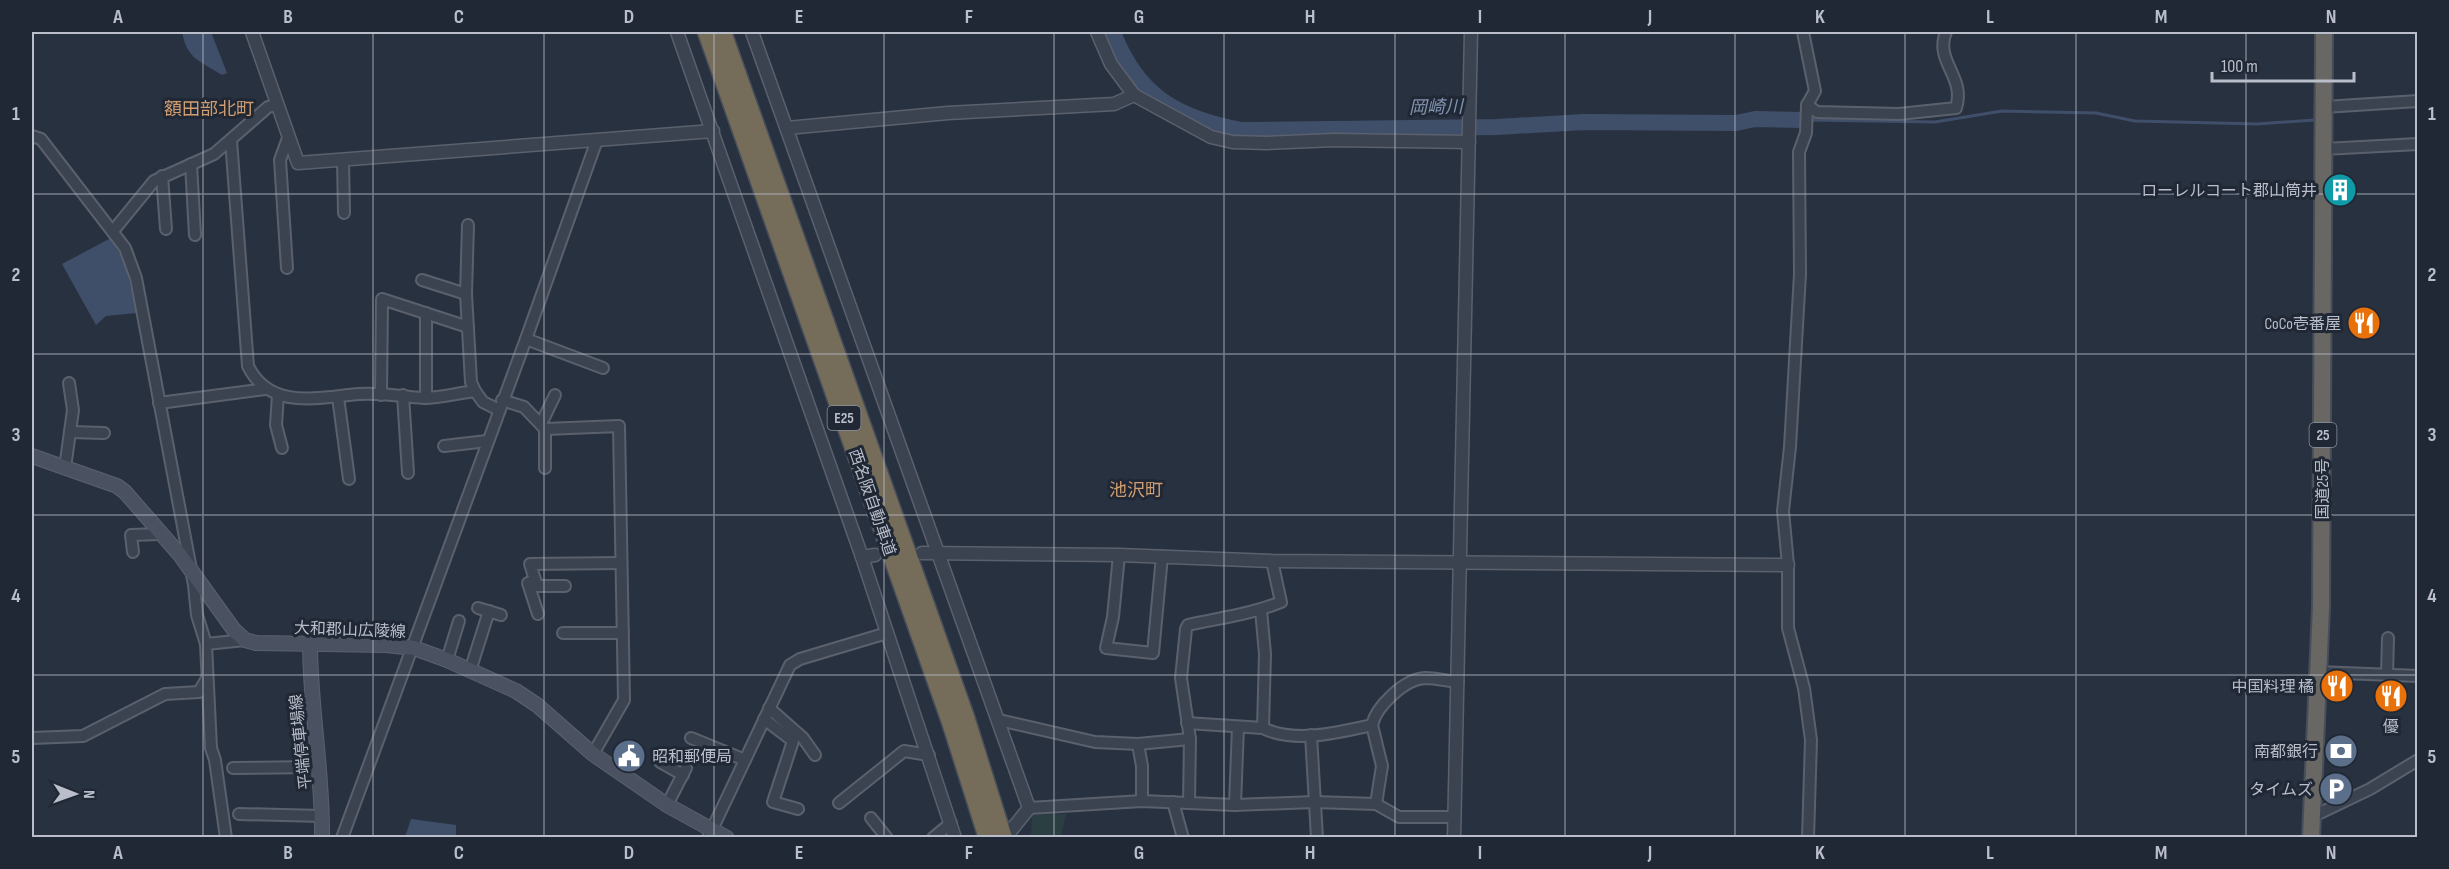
<svg xmlns="http://www.w3.org/2000/svg" width="2449" height="869" font-family="'Sofia Sans Condensed','Noto Sans JP',sans-serif">
<style>
.green{fill:#2b3f42}
.water{fill:#404f69}
.lines{fill:none;stroke-linecap:round;stroke-linejoin:round}
.stream{stroke:#404f69;stroke-width:3}
.river{stroke:#404f69;stroke-width:16}
.minor-casing{stroke:#5a616d;stroke-width:14}
.tertiary-casing{stroke:#5a616d;stroke-width:15}
.secondary-casing{stroke:#5a616d;stroke-width:16}
.trunk-casing{stroke:#474e5a;stroke-width:20}
.motorway-casing{stroke:#474e5a;stroke-width:21}
.minor{stroke:#3c4350;stroke-width:10}
.tertiary{stroke:#3c4350;stroke-width:12}
.secondary{stroke:#4a5262;stroke-width:14}
.trunk{stroke:#686764;stroke-width:16}
.motorway{stroke:#756c5a;stroke-width:18}
.grid{fill:none;stroke:#b9beca;stroke-width:1.5;stroke-opacity:0.55}
.labels{text-anchor:middle;stroke-width:6;stroke-linejoin:round;paint-order:stroke}
.shield{fill:#212835;stroke:#8b919d;stroke-width:1.5}
.shield-label{font-size:15px;font-weight:bold;fill:#b9beca}
.poi-label{font-size:16px;fill:#b9beca;stroke:#212835;text-anchor:end}
.street-label{font-size:16px;fill:#b9beca;stroke:#212835}
.water-label{font-size:18px;font-style:italic;fill:#8293af;stroke:#212835}
.neighbourhood-label{font-size:18px;fill:#cf9d6f;stroke:#212835}
.neatline{fill:none;stroke:#b9beca;stroke-width:2}
.grid-label{font-size:20px;text-anchor:middle;font-weight:bold;fill:#b9beca}
</style>
<rect width="100%" height="100%" fill="#283140"/>
<polygon class="green" points="1066,814 1061,837 1031,837 1032,815"/>
<g class="water">
<path d="M182 32H211L227 73 222 75C200 61 187 59 182 32Z"/>
<polygon points="111,238 125,263 137,313 106,316 96,325 62,264"/>
<polygon points="411,819 456,825 456,837 405,837"/>
</g>
<g class="lines">
<polyline class="stream" points="1808,120 1935,122 2002,111 2096,113 2135,121 2257,124 2315,120 2316,45"/>
<path class="river" d="M1113 32C1137 95 1176 118 1242 130L1497 127 1584 122 1736 123 1755 119 1802 120"/>
<defs>
<g id="minor">
<polyline points="1803,32 1815,91 1807,105 1806,133 1799,152 1800,274 1790,447 1783,511 1788,565 1788,628 1804,688 1811,740 1808,838"/>
<path d="M1807 105 1817 112 1899 114 1956 108C1966 76 1934 62 1946 32"/>
<polyline points="2324,107 2418,101"/>
<polyline points="32,136 41,139 125,248 136,278 194,585 197,615 206,644 211,748 215,760 226,838"/>
<path d="M231 140 248 366C270 411 319 397 359 394 381 392 403 397 424 398 440 398 458 393 475 391L483 402 499 410"/>
<polyline points="2324,149 2418,144"/>
<polyline points="343,161 344,213"/>
<polyline points="191,164 195,235"/>
<polyline points="162,176 166,229"/>
<polyline points="468,225 466,294 471,382 475,391"/>
<polyline points="113,231 154,181 214,154 268,107 276,105"/>
<polyline points="287,268 280,160 288,138"/>
<polyline points="422,280 466,294"/>
<polyline points="426,313 426,398"/>
<polyline points="526,339 603,368"/>
<polyline points="278,394 276,425 282,448"/>
<polyline points="381,395 382,299 468,327"/>
<polyline points="403,395 408,473"/>
<polyline points="338,397 349,479"/>
<polyline points="502,400 524,407 545,429 619,426 624,700 593,754"/>
<polyline points="159,403 265,389"/>
<polyline points="541,424 555,395"/>
<polyline points="545,429 545,468"/>
<polyline points="70,432 104,433"/>
<polyline points="444,446 487,441"/>
<polyline points="65,468 73,410 69,383"/>
<polyline points="133,552 131,535 160,534"/>
<polyline points="1119,555 1113,617 1106,648 1153,653 1162,556"/>
<polyline points="535,580 528,583 538,614"/>
<polyline points="565,586 537,586 530,564 621,563"/>
<polyline points="478,608 501,615"/>
<polyline points="1261,610 1265,654 1263,728"/>
<polyline points="563,633 623,633"/>
<polyline points="206,644 245,640"/>
<polyline points="447,660 459,621"/>
<polyline points="470,671 489,611"/>
<polyline points="2318,672 2418,676"/>
<polyline points="2387,675 2388,638"/>
<polyline points="769,708 803,738 815,755"/>
<polyline points="764,719 793,741 773,802 798,809"/>
<polyline points="999,720 1095,742 1138,744 1190,739"/>
<path d="M1187 723 1263 728C1294 744 1340 732 1372 725 1376 707 1404 679 1425 678 1436 678 1447 681 1458 682"/>
<polyline points="1372,725 1382,766 1376,804"/>
<polyline points="1311,735 1317,838"/>
<polyline points="32,738 83,736 165,694 199,692 206,680"/>
<polyline points="691,738 745,760"/>
<polyline points="1138,744 1142,766 1142,801"/>
<polyline points="660,762 683,775"/>
<polyline points="233,768 319,767"/>
<polyline points="1173,802 1183,838"/>
<polyline points="839,803 904,751 929,755"/>
<path d="M1189 803 1190 739 1181 678 1186 629 1188 625C1219 618 1252 614 1281 602L1272 561"/>
<polyline points="667,805 686,768"/>
<polyline points="1235,805 1238,727"/>
<polyline points="1029,808 1142,801 1235,805 1314,802 1376,804 1399,817 1455,817"/>
<polyline points="2312,812 2320,813 2370,789 2418,760"/>
<polyline points="239,814 322,816"/>
<polyline points="871,818 887,838"/>
<polyline points="342,838 526,339 597,140"/>
<polyline points="708,838 790,665 800,659 887,633"/>
<polyline points="933,838 951,823"/>
</g>
<g id="tertiary">
<polyline points="252,32 298,163 713,131"/>
<polyline points="677,32 862,557 955,838"/>
<polyline points="752,32 1029,808 1005,838"/>
<polyline points="1097,32 1111,64 1134,95 1211,137 1233,142 1267,143 1334,140 1469,142"/>
<polyline points="787,128 948,113 1114,104 1134,95"/>
<polyline points="922,553 1119,555 1272,561 1788,565"/>
<polyline points="862,557 875,555"/>
<polyline points="1454,838 1471,32"/>
</g>
<g id="secondary">
<polyline points="32,456 117,486 125,492 180,555 234,630 245,640 256,643 386,645 414,648 447,660 516,691 537,705 593,754 667,805 727,838"/>
<path d="M310 643C310 708 323 772 322 838"/>
</g>
<polyline id="trunk" points="2311,838 2321,607 2324,32"/>
<g id="motorway">
<polyline points="707,32 951,722 988,838"/>
<polyline points="722,32 965,717 1003,838"/>
</g>
</defs>
<use href="#minor" class="minor-casing"/>
<use href="#tertiary" class="tertiary-casing"/>
<use href="#secondary" class="secondary-casing"/>
<use href="#trunk" class="trunk-casing"/>
<use href="#motorway" class="motorway-casing"/>
<use href="#minor" class="minor"/>
<use href="#tertiary" class="tertiary"/>
<use href="#secondary" class="secondary"/>
<use href="#trunk" class="trunk"/>
<use href="#motorway" class="motorway"/>
</g>
<path class="grid" d="M203 32V838M373 32V838M544 32V838M714 32V838M884 32V838M1054 32V838M1224 32V838M1395 32V838M1565 32V838M1735 32V838M1905 32V838M2076 32V838M2246 32V838M32 194H2418M32 354H2418M32 515H2418M32 675H2418"/>
<defs>
<symbol id="building-disc" viewBox="-11 -11 22 22"><circle r="9.5" fill="#0f9aa8" stroke="#212835"/><path d="M-4-6H4V6H1V3H-1V6H-4ZM-2.5-4.3h1.7v1.8h-1.7ZM.8-4.3h1.7v1.8H.8ZM-2.5-1h1.7V.8h-1.7ZM.8-1h1.7V.8H.8Z" fill="#fff"/></symbol>
<symbol id="restaurant-disc" viewBox="-11 -11 22 22"><circle r="9.5" fill="#e8710a" stroke="#212835"/><path d="M-5-6h1v4h1v-4h1v4h1v-4h1v5L-1.5 .5V6h-2V.5L-5-1ZM5-6V6H3V1.5H1.5Q1.5-4 5-6Z" fill="#fff"/></symbol>
<symbol id="bank-disc" viewBox="-11 -11 22 22"><circle r="9.5" fill="#5c6f8a" stroke="#212835"/><path d="M-6-4H6V4H-6ZM0-2.3a2.3 2.3 0 1 0 0 4.6a2.3 2.3 0 1 0 0-4.6Z" fill="#fff"/></symbol>
<symbol id="civic-disc" viewBox="-11 -11 22 22"><circle r="9.5" fill="#5c6f8a" stroke="#212835"/><path d="M-.6-6.5H3V-4.5H.6V-3L4-1V1h2V6H-6V1h2V-1L-.6-3ZM-1.2 2.5V6h2.4V2.5Z" fill="#fff"/></symbol>
<symbol id="parking-disc" viewBox="-11 -11 22 22"><circle r="9.5" fill="#5c6f8a" stroke="#212835"/><path d="M-3.5-5.5H1a3.5 3.5 0 0 1 0 7H-1V5.5H-3.5ZM-1-3.4V-.6H.8a1.4 1.4 0 0 0 0-2.8Z" fill="#fff"/></symbol>
</defs>
<g fill-rule="evenodd">
<use href="#building-disc" x="2321" y="171" width="38" height="38"/>
<use href="#restaurant-disc" x="2345" y="304" width="38" height="38"/>
<use href="#restaurant-disc" x="2318" y="667" width="38" height="38"/>
<use href="#restaurant-disc" x="2372" y="677" width="38" height="38"/>
<use href="#bank-disc" x="2322" y="732" width="38" height="38"/>
<use href="#civic-disc" x="610" y="737" width="38" height="38"/>
<use href="#parking-disc" x="2317" y="770" width="38" height="38"/>
</g>
<g class="labels">
<g class="shield">
<rect x="827.5" y="406" width="33" height="24" rx="4.5"/>
<rect x="2309.5" y="423" width="27" height="24" rx="4.5"/>
</g>
<g class="shield-label">
<text x="844" y="423">E25</text>
<text x="2323" y="440">25</text>
</g>
<g class="poi-label">
<text x="2317" y="196">ローレルコート郡山筒井</text>
<text x="2341" y="329">CoCo壱番屋</text>
<text x="2314" y="692">中国料理 橘</text>
<text x="2391" y="732" text-anchor="middle">優</text>
<text x="2318" y="757">南都銀行</text>
<text x="652" y="762" text-anchor="start">昭和郵便局</text>
<text x="2313" y="795">タイムズ</text>
</g>
<g class="street-label">
<text transform="translate(2322 489) rotate(-90)" y="6">国道25号</text>
<text transform="translate(873 502) rotate(71)" y="6">西名阪自動車道</text>
<text transform="translate(350 629) rotate(2)" y="6">大和郡山広陵線</text>
<text transform="translate(300 742) rotate(-96)" y="6">平端停車場線</text>
</g>
<g class="water-label">
<text transform="translate(1436 107) rotate(-1)" y="6">岡崎川</text>
</g>
<g class="neighbourhood-label">
<text x="209" y="115">額田部北町</text>
<text x="1136" y="496">池沢町</text>
</g>
</g>
<rect width="2449" height="869" fill="none" stroke="#212835" stroke-width="66"/>
<g transform="translate(75 794) rotate(91)" stroke="#212835" stroke-width="4.5" paint-order="stroke">
<path d="M0-4.5L10 22L0 15L-10 22Z" fill="#b9beca"/>
<text y="-9" font-size="16" font-weight="bold" text-anchor="middle" fill="#b9beca">N</text>
</g>
<path d="M2212 72v9h142v-9" fill="none" stroke="#b9beca" stroke-width="3"/>
<text x="2221" y="72" font-size="18" fill="#b9beca" stroke="#212835" stroke-width="4.5" paint-order="stroke">100 m</text>
<rect x="33" y="33" width="2383" height="803" class="neatline"/>
<g class="grid-label">
<text x="118" y="23">A</text>
<text x="288" y="23">B</text>
<text x="459" y="23">C</text>
<text x="629" y="23">D</text>
<text x="799" y="23">E</text>
<text x="969" y="23">F</text>
<text x="1139" y="23">G</text>
<text x="1310" y="23">H</text>
<text x="1480" y="23">I</text>
<text x="1650" y="23">J</text>
<text x="1820" y="23">K</text>
<text x="1990" y="23">L</text>
<text x="2161" y="23">M</text>
<text x="2331" y="23">N</text>
<text x="16" y="120">1</text>
<text x="2432" y="120">1</text>
<text x="16" y="281">2</text>
<text x="2432" y="281">2</text>
<text x="16" y="441">3</text>
<text x="2432" y="441">3</text>
<text x="16" y="602">4</text>
<text x="2432" y="602">4</text>
<text x="16" y="763">5</text>
<text x="2432" y="763">5</text>
<text x="118" y="859">A</text>
<text x="288" y="859">B</text>
<text x="459" y="859">C</text>
<text x="629" y="859">D</text>
<text x="799" y="859">E</text>
<text x="969" y="859">F</text>
<text x="1139" y="859">G</text>
<text x="1310" y="859">H</text>
<text x="1480" y="859">I</text>
<text x="1650" y="859">J</text>
<text x="1820" y="859">K</text>
<text x="1990" y="859">L</text>
<text x="2161" y="859">M</text>
<text x="2331" y="859">N</text>
</g>
</svg>
